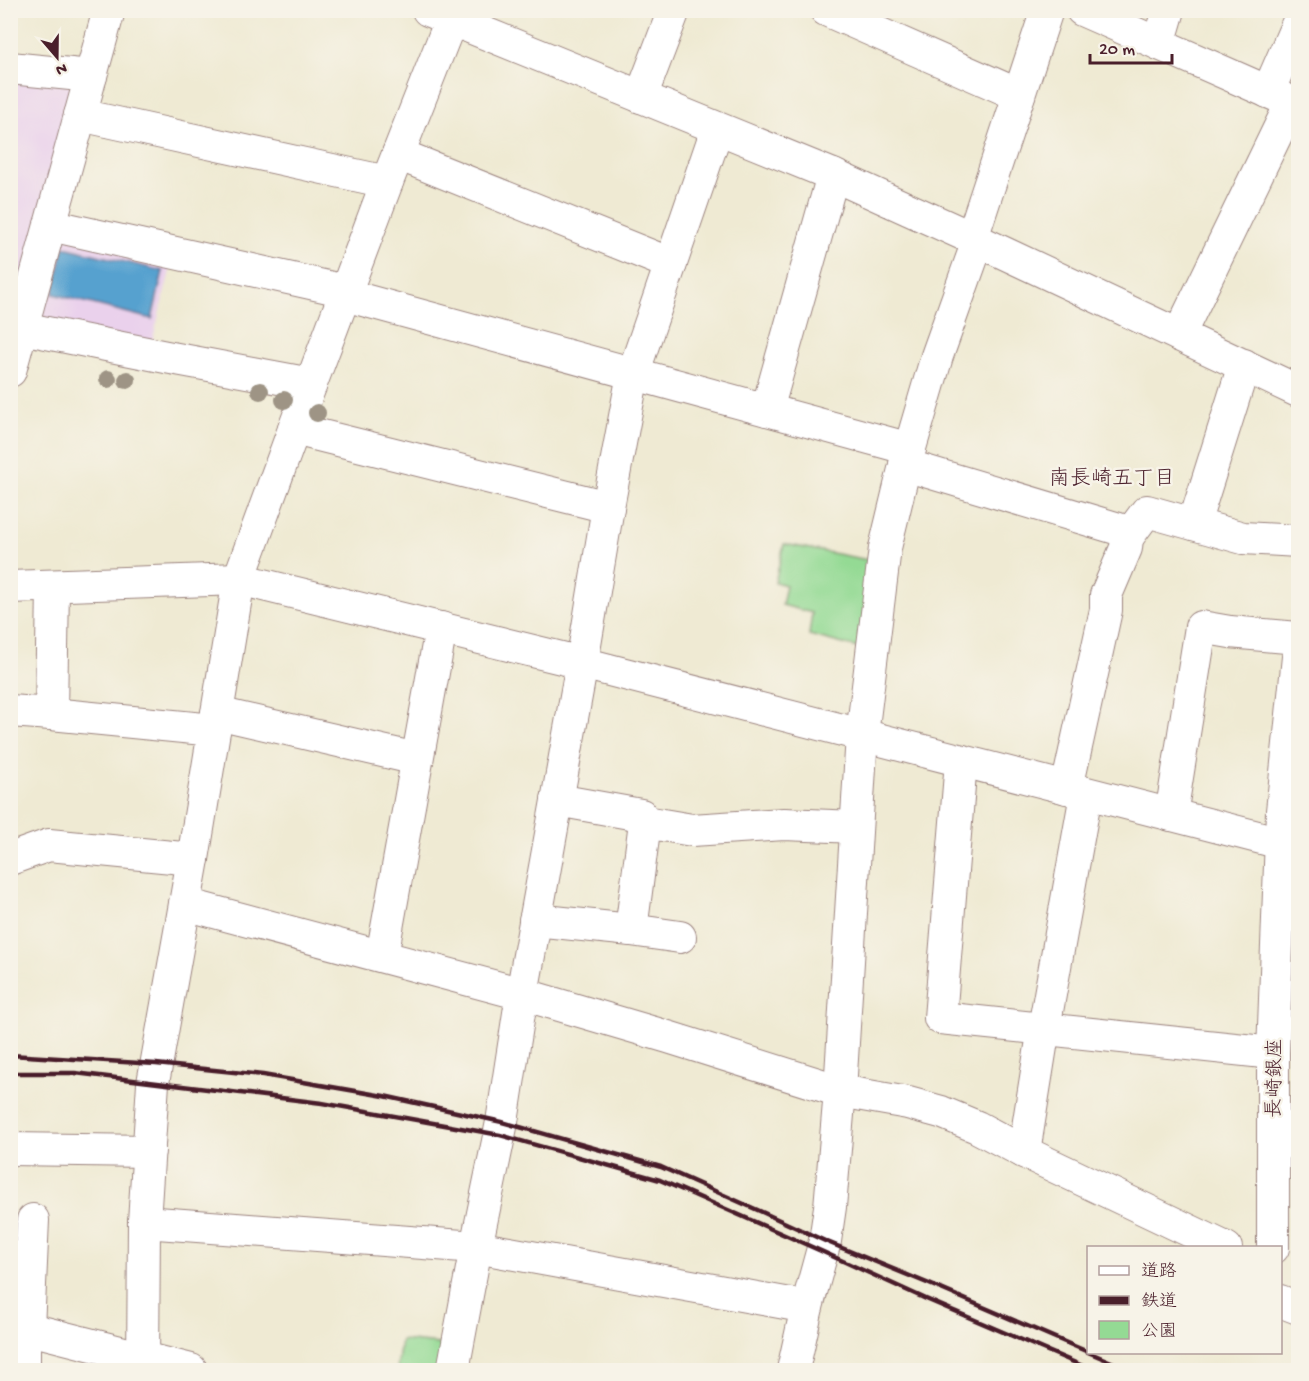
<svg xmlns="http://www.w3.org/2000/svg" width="1309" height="1381" font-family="'Gochi Hand','Klee One',sans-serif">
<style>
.built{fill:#ead1ec}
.green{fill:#94da94;stroke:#6f7c60;stroke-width:1.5}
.water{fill:#57a1cf;stroke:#50607d;stroke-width:1.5}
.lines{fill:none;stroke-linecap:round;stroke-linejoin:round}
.minor-casing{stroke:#9c847f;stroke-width:34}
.minor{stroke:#fff;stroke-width:32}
.rail{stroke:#4a1f2b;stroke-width:4.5}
.tree{fill:#9e9485}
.labels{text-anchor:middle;stroke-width:5;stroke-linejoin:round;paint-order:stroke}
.street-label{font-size:20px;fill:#4a1f2b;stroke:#f7f3e8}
.neighbourhood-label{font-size:21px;fill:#4a1f2b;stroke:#f7f3e8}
</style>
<rect width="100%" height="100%" fill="#f7f3e8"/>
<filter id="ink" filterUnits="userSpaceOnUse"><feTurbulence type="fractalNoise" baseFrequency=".0167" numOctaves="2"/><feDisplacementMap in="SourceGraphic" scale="12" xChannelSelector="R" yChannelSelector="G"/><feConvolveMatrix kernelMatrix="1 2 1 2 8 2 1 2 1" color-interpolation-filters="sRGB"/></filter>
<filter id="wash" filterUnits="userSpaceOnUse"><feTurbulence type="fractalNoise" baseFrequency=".008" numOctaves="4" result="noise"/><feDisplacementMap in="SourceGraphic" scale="24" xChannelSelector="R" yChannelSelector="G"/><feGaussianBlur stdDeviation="1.35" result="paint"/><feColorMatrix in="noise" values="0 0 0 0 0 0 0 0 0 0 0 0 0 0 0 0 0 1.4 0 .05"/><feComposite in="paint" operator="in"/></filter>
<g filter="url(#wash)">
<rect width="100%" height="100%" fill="#efead3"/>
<g class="built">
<polygon points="11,79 76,86 11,331"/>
<polygon points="56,235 172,263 151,346 44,325 38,311"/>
</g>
<g class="green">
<polygon points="784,544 874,561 862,649 809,635 812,613 782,605 786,585 775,582"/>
<polygon points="401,1340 448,1345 444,1370 397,1370"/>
</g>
<polygon class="water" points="64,247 163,271 152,319 53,294"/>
</g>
<g filter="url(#ink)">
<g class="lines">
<defs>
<g id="minor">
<polyline points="428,10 833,175 972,238 1298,391"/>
<polyline points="826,10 1019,95"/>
<polyline points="1082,10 1298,105"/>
<polyline points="1159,44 1169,10"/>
<polyline points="10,68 91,76"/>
<polyline points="1268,92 1298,23"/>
<polyline points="641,97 674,10"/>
<polyline points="80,115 387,182"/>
<polyline points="398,154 671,264"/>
<polyline points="50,225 346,291"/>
<polyline points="972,238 1047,10"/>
<polyline points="345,295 910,449"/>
<polyline points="22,328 166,357 311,384"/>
<polyline points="1179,335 1292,102"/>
<polyline points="10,371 109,10"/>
<polyline points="767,410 833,175"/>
<polyline points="294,429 608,507"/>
<polyline points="905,465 1119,529 1127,538 1126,548 1106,595 1106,610 1067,788"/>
<polyline points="1194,524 1244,365"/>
<polyline points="1127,538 1147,511 1243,538 1298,541"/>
<polyline points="10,587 239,579 582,663 1281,843 1298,851"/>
<polyline points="10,711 51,714 214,730"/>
<polyline points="217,713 417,759"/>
<polyline points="51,714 53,586"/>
<polyline points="961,761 940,1018 1273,1053"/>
<polyline points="557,800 641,815 645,822"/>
<polyline points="1171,815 1201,627 1230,632 1298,638"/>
<polyline points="10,859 49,845 193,859"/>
<polyline points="185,904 522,994 668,1037 840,1091 908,1103 941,1112 977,1127 1024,1152 1226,1248"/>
<polyline points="535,920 631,930 680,937"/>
<polyline points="631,930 645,822 692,830 784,824 856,827"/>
<polyline points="382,956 441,628"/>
<polyline points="10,1149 149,1151"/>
<polyline points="1024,1152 1044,1028 1086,794"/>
<polyline points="144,1222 476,1247 807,1307"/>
<polyline points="1273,1248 1273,1053 1282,811 1298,657"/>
<polyline points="1280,1301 1298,1308"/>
<polyline points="10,1324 191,1370"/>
<polyline points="24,1327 24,1370"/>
<polyline points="28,1328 33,1220"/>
<polyline points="143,1370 144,1222 153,1083 193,859 239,579 294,429 387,182 451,20"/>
<polyline points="453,1370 476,1247 502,1122 522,994 582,663 608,507 633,374 717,129"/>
<polyline points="793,1370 807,1307 825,1241 830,1207 840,1091 862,735 885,548 905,465 937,356 978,241"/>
</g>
</defs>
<use href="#minor" class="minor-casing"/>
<use href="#minor" class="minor"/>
<g class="rail">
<polyline points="10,1055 156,1064 263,1075 384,1096 502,1122 661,1167 762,1212 825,1241 927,1283 1130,1370"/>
<polyline points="10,1073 75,1073 322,1103 500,1135 660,1180 821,1251 926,1299 1092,1370"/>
</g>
</g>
<g class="tree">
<circle cx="108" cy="379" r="9"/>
<circle cx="127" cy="380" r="9"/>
<circle cx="260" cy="391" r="9"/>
<circle cx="284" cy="400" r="9"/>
<circle cx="317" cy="413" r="9"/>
</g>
</g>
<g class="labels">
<g class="street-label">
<text transform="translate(1273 1078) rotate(-89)" y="7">長崎銀座</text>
</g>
<g class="neighbourhood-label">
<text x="1112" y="484">南長崎五丁目</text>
</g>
</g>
<rect width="1309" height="1381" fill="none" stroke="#f7f3e8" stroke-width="36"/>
<rect x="1087" y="1246" width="195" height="108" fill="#f7f3e8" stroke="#b29e9c" stroke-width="1.5"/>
<rect x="1099" y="1266" width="30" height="9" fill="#ffffff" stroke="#b29e9c" stroke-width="1.5"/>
<text x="1141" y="1276" font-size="18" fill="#4a1f2b">道路</text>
<rect x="1099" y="1296" width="30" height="9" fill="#4a1f2b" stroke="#b29e9c" stroke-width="1.5"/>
<text x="1141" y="1306" font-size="18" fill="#4a1f2b">鉄道</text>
<rect x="1099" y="1321" width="30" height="18" fill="#94da94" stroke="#b29e9c" stroke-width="1.5"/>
<text x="1141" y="1336" font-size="18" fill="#4a1f2b">公園</text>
<g transform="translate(57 57) rotate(160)" stroke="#f7f3e8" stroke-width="4.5" paint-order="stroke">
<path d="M0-4.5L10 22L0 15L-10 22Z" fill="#4a1f2b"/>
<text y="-9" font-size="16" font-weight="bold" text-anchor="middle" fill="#4a1f2b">N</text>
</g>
<path d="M1090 54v9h82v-9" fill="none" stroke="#4a1f2b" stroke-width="3"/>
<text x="1099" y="54" font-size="18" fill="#4a1f2b" stroke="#f7f3e8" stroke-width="4.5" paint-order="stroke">20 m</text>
</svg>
